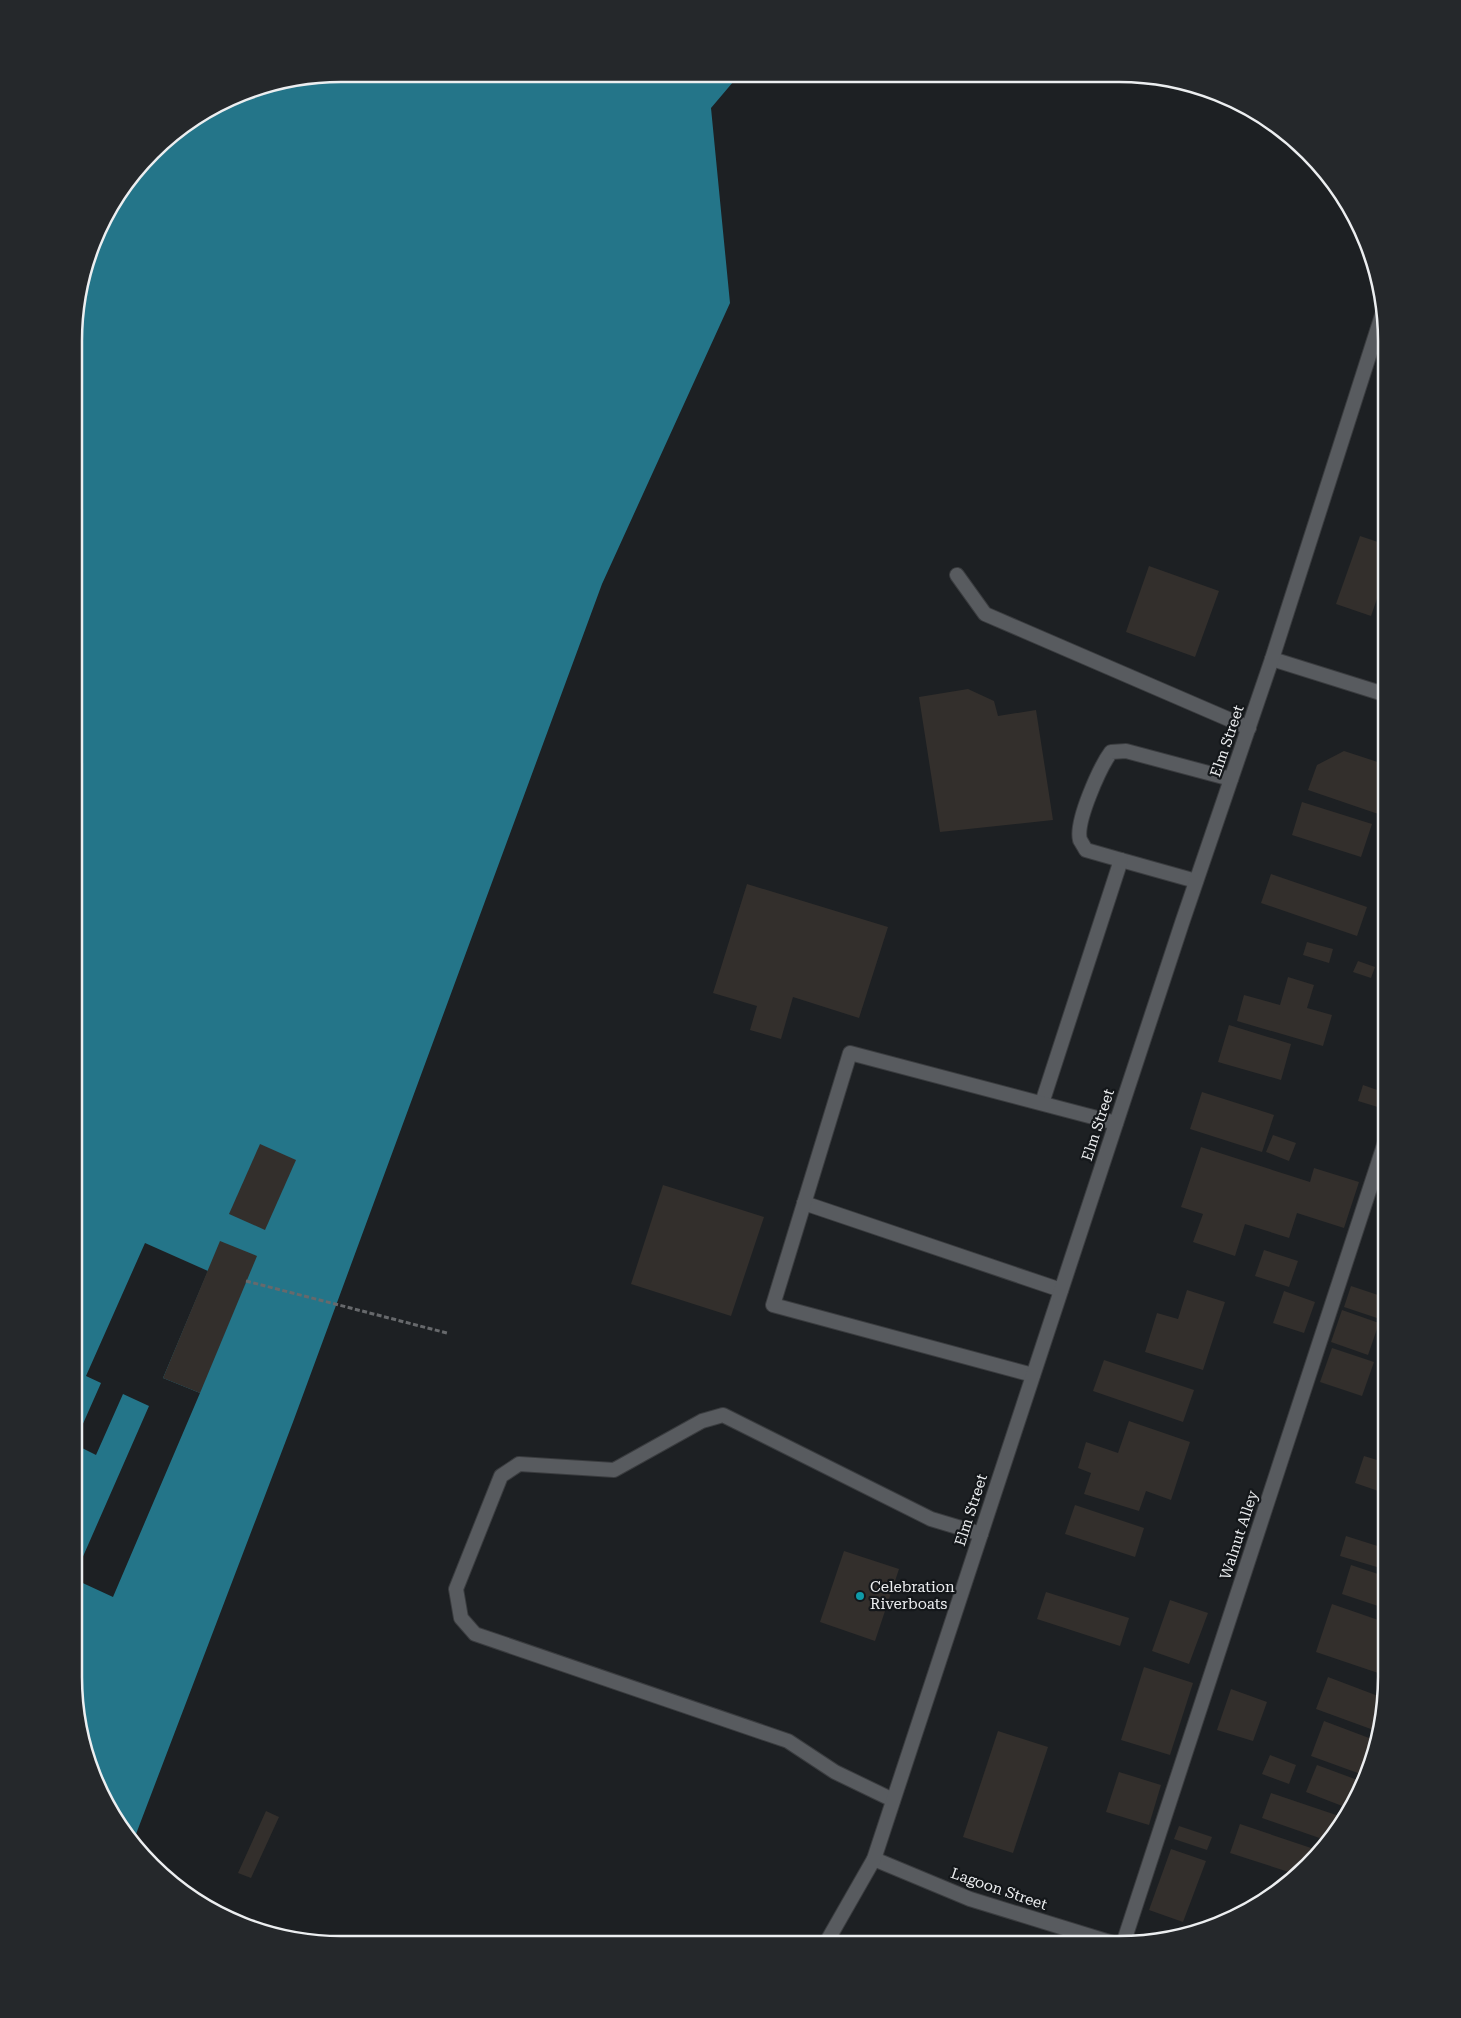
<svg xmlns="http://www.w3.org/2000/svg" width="1461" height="2018" font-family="'Roboto Serif',serif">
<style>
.water{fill:#247589}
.pier{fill:#1d2023}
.building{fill:#332f2c}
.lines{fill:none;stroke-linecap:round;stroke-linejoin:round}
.service-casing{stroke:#3a3c3f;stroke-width:16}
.minor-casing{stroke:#3a3c3f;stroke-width:16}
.secondary-casing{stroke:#3a3c3f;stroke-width:16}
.path{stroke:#67696c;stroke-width:3;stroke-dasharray:5 2.5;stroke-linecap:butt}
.service{stroke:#585b5f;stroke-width:14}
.minor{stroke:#585b5f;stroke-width:14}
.secondary{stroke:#585b5f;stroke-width:14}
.culture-dot{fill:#0f9aa8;stroke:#14171a;stroke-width:2}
.labels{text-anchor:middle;stroke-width:4.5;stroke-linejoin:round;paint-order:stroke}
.street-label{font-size:15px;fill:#eceef0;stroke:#14171a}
.poi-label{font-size:15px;fill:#eceef0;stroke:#14171a;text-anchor:start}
.rim{fill:none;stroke:#eceef0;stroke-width:2.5}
</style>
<rect width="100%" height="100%" fill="#1d2023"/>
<polygon class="water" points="342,74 739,75 711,108 730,303 602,584 293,1422 133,1842 101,1795 83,1745 74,1677 76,306 110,208 165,140 255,88"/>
<polygon class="pier" points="145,1243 208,1271 163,1378 200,1393 113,1597 74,1579 74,1577 149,1406 123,1394 96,1455 74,1444 101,1383 86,1376"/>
<g class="building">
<polygon points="1360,536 1387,545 1387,570 1371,616 1336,604"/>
<polygon points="1149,566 1219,591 1195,657 1126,632"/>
<polygon points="1387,595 1387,622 1379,620"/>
<polygon points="968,689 994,701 998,716 1036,710 1053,820 940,832 919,697"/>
<polygon points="1344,751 1387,765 1387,817 1308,790 1317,765"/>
<polygon points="1302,802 1372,824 1361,857 1292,835"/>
<polygon points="1271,874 1367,907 1357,936 1261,903"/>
<polygon points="747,884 888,927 859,1018 793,997 781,1039 750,1030 757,1006 713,993"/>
<polygon points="1307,942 1333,949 1329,963 1303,955"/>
<polygon points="1358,961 1375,967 1371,978 1353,972"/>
<polygon points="1288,977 1314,985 1307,1008 1332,1015 1323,1046 1237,1021 1244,995 1280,1005"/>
<polygon points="1229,1025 1291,1044 1281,1080 1218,1062"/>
<polygon points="1363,1085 1386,1093 1381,1108 1358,1101"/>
<polygon points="1202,1092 1274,1115 1262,1152 1190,1129"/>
<polygon points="1273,1135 1296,1143 1289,1161 1266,1152"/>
<polygon points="260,1144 296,1160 265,1230 229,1214"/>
<polygon points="1201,1147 1310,1182 1314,1168 1359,1182 1344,1228 1297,1213 1289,1238 1245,1224 1235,1256 1193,1242 1203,1214 1181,1207"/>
<polygon points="663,1185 764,1217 731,1316 631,1284"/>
<polygon points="220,1241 257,1256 200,1393 163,1378"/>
<polygon points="1264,1250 1298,1261 1289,1287 1255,1276"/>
<polygon points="1351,1286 1387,1298 1380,1319 1344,1307"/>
<polygon points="1187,1290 1225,1302 1203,1370 1145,1352 1157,1313 1178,1319"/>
<polygon points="1284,1291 1315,1302 1304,1333 1273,1323"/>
<polygon points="1342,1310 1379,1323 1368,1355 1331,1342"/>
<polygon points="1332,1348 1374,1362 1362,1396 1320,1382"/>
<polygon points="1104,1360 1194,1390 1183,1422 1093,1391"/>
<polygon points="1129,1421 1190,1442 1171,1500 1146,1491 1139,1511 1084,1494 1091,1473 1078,1468 1086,1442 1118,1453"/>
<polygon points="1387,1432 1387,1450 1381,1448"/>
<polygon points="1364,1456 1387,1463 1387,1494 1355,1483"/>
<polygon points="1075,1505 1144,1528 1135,1557 1065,1534"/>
<polygon points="1346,1536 1387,1549 1387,1570 1340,1556"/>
<polygon points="844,1551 899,1569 875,1641 820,1622"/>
<polygon points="1351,1565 1387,1577 1387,1609 1342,1594"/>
<polygon points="1046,1592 1129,1618 1120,1646 1037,1619"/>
<polygon points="1170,1600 1208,1613 1189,1664 1152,1651"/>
<polygon points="1332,1604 1387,1623 1387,1676 1316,1652"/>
<polygon points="1144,1667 1193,1683 1170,1755 1121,1740"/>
<polygon points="1328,1677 1386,1699 1379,1732 1316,1709"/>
<polygon points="1231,1689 1267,1702 1253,1741 1217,1730"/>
<polygon points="1324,1721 1377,1741 1373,1763 1366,1776 1311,1756"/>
<polygon points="998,1731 1048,1747 1013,1853 963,1837"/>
<polygon points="1270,1755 1296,1765 1289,1784 1262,1774"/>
<polygon points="1317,1765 1363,1782 1350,1809 1306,1792"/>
<polygon points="1119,1772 1161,1785 1149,1825 1106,1812"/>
<polygon points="1271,1793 1345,1818 1328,1841 1262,1818"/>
<polygon points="266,1811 279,1817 251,1878 238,1873"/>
<polygon points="1240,1824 1320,1851 1298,1875 1230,1853"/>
<polygon points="1179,1826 1212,1837 1207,1850 1174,1839"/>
<polygon points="1171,1849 1206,1861 1183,1922 1149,1910"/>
</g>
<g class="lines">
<defs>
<g id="service">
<polyline points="957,575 985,614 1249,728"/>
<polyline points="1121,860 1196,881"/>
<path d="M1042 1103 1121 860 1086 850C1084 847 1082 843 1080 840 1075 822 1100 767 1111 752L1126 751 1231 779"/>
<polyline points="804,1203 1061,1290"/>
<polyline points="1033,1375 773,1305 850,1053 1116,1123"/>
<polyline points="893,1800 835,1772 788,1741 475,1634 461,1618 456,1589 501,1476 519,1464 614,1470 702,1421 723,1415 931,1519 981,1534"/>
<polyline points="1123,1944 1387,1136"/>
</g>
<polyline id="minor" points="874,1859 970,1899 1116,1944"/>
<g id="secondary">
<polyline points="1272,659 1387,695"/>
<polyline points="826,1943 874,1859 1182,923 1272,659 1384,309"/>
</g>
</defs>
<use href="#service" class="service-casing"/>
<use href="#minor" class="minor-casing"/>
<use href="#secondary" class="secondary-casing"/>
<polyline class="path" points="246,1281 447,1333"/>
<use href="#service" class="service"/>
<use href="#minor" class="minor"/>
<use href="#secondary" class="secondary"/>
</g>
<circle class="culture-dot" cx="860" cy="1596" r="5"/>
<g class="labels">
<g class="street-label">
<text transform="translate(1227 741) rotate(-71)" y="5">Elm Street</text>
<text transform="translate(1098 1125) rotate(-72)" y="5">Elm Street</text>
<text transform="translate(971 1510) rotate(-72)" y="5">Elm Street</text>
<text transform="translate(1239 1535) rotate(-72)" y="5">Walnut Alley</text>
<text transform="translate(999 1889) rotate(19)" y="5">Lagoon Street</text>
</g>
<g class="poi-label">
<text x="870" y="1592">Celebration<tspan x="870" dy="17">Riverboats</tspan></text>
</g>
</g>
<path d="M0 0H1461V2018H0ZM341 82H1119A259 259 0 0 1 1378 341V1677A259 259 0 0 1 1119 1936H341A259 259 0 0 1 82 1677V341A259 259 0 0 1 341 82Z" fill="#25282b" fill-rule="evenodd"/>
<path class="rim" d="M341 82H1119A259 259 0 0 1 1378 341V1677A259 259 0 0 1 1119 1936H341A259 259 0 0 1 82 1677V341A259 259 0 0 1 341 82Z"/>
</svg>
